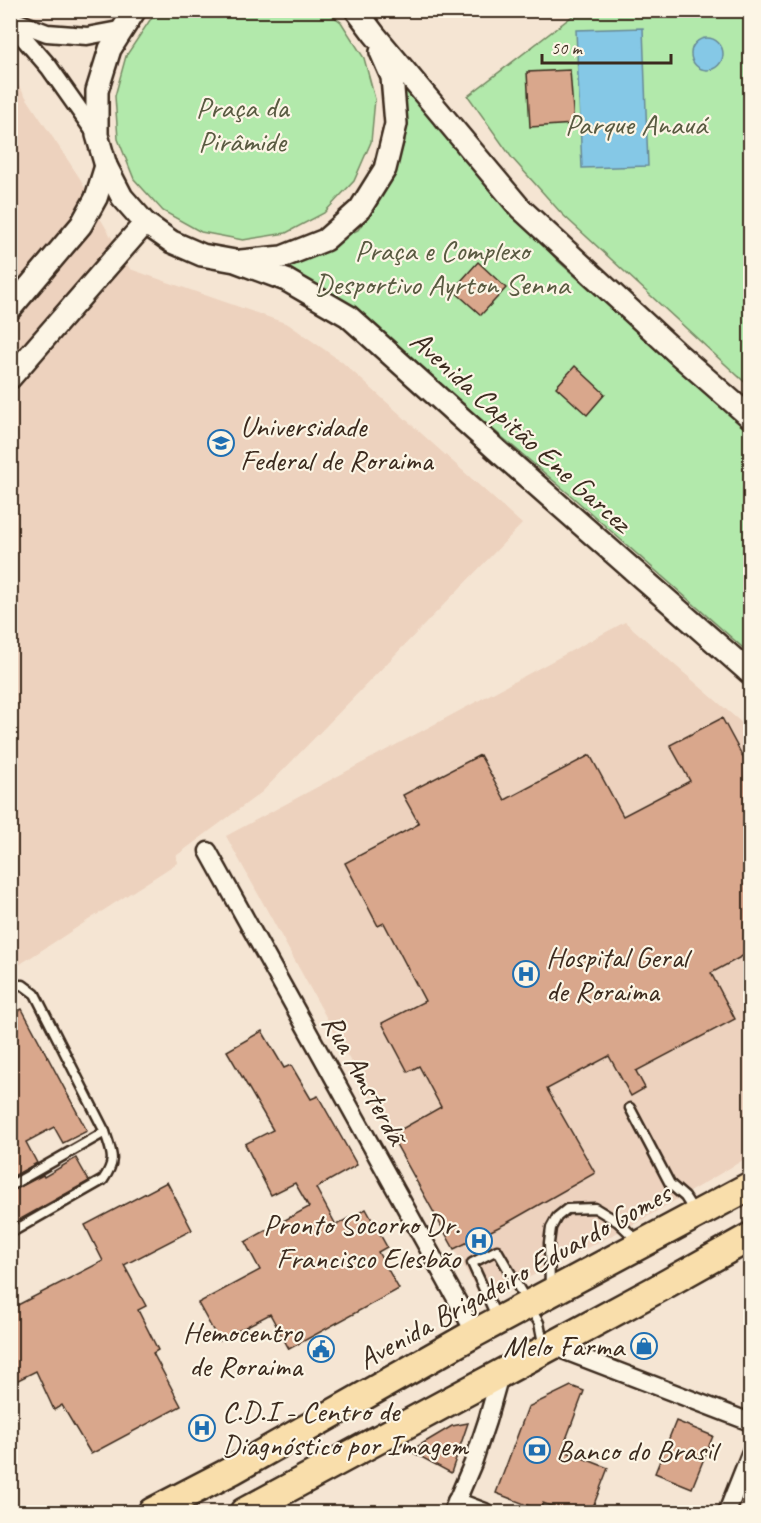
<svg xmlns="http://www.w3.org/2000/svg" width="761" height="1523" font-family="Caveat,sans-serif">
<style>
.built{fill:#edd2be}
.green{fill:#b2e9ab;stroke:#768a64;stroke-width:1.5}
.water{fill:#85c8e6;stroke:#678996;stroke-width:1.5}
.building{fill:#d9a78c;stroke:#3b2a1e;stroke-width:1.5}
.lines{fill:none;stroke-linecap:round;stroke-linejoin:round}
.service-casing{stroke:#3b2a1e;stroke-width:13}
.minor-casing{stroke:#3b2a1e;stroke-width:21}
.tertiary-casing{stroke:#3b2a1e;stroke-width:26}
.primary-casing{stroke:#3b2a1e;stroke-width:32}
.service{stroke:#fcf5e5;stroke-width:8}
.minor{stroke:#fcf5e5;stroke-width:16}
.tertiary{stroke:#fcf5e5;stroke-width:21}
.primary{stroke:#f9deab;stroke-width:27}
.labels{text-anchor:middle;stroke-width:4.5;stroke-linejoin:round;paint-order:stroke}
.park-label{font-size:30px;fill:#595a41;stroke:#fcf5e5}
.poi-label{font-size:30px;fill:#3b2a1e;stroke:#fcf5e5;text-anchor:start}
.street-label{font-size:30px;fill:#3b2a1e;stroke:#fcf5e5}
</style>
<rect width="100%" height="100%" fill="#f5e5d3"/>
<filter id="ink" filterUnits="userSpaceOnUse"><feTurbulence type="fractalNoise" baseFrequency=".0167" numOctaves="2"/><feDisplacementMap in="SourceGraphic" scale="12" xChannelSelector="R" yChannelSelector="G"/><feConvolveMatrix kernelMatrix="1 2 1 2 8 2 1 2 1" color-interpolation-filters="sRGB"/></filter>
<g filter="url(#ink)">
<g class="built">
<polygon points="10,73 81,180 93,206 130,269 288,324 342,362 522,524 262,792 176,856 177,863 11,970"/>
<polygon points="625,622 750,730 750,1156 640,1221 483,1301 226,836"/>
</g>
<g class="green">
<polygon points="163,11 326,11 341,22 364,58 375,99 371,142 354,181 324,213 286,233 243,240 201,232 163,211 134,179 118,139 115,96 126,56 150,20"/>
<polygon points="579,11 750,11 750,387 562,214 512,158 468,96"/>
<polygon points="399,74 480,174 558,261 750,432 750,654 568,493 346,305 286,265 358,230 388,186 405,141"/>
</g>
<g class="water">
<polygon points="643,28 648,166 582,168 576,30"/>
<circle cx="707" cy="54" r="16"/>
</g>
<g class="building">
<polygon points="570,70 574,124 530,127 527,72"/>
<polygon points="478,262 506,288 481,315 453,290"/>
<polygon points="575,366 605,394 587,415 556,387"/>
<polygon points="722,718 750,770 750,952 711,973 735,1019 636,1071 645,1088 631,1096 609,1056 547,1089 595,1173 505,1224 454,1249 391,1135 441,1107 419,1066 408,1072 382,1023 425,1001 384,923 378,926 345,863 419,824 403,795 480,755 505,800 590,755 623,816 690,781 670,745"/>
<polygon points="22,1009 87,1131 63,1143 54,1127 26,1142 37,1163 10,1178 10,1015"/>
<polygon points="262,1031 284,1068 291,1065 311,1099 318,1096 357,1165 316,1188 336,1225 366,1209 387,1247 378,1252 399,1289 289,1349 270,1314 219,1341 198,1303 260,1270 245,1242 309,1207 295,1183 271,1195 245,1144 273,1130 227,1051"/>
<polygon points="76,1158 89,1181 10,1225 10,1192 43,1175 44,1177"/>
<polygon points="167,1182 192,1230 124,1265 146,1306 138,1310 158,1350 153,1353 181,1406 91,1454 62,1405 54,1410 36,1371 10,1384 10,1309 103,1261 85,1225"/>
<polygon points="571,1386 584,1391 562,1450 608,1468 591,1512 566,1512 543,1503 540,1510 496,1493 528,1407"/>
<polygon points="676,1421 713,1436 692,1488 655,1473"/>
<polygon points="468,1423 451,1473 410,1451 452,1426"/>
</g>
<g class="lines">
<defs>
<g id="service">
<path d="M10 985H23L35 994 105 1132C112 1154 117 1160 103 1180L10 1233"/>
<polyline points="630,1108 670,1184 685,1197 694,1211"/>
<polyline points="10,1186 105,1132"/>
<polyline points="550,1289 549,1243 551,1228 557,1217 567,1209 595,1208 618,1222 639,1242"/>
<polyline points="497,1318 472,1263 497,1250 539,1323 542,1338 540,1346"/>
</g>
<g id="minor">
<polyline points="10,19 47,33 87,36 124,29"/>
<polyline points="10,22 49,67 97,135"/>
<polyline points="208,851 475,1333"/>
<polyline points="552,1346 750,1422"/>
<polyline points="456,1501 485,1512"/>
<polyline points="452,1512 473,1463 487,1421 500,1375"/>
<polyline points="727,1512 750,1454"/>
</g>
<g id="tertiary">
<polyline points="135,10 110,49 97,91 97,135 106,166 122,197 145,223 172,242 202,255 235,261 286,280 348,316 500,453 750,673"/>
<polyline points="356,10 374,34 520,208 677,353 750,417"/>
<polyline points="241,261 282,257 325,240 360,209 385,169 396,124 392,77 381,52"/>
<polyline points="10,309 81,225 96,198 106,166"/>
<polyline points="10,378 145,223"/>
</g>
<g id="primary">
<polyline points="152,1512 233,1470 475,1333 750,1186"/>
<polyline points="244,1512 659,1288 750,1237"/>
</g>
</defs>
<use href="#service" class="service-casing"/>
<use href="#minor" class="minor-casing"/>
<use href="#tertiary" class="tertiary-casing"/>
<use href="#primary" class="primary-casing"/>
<use href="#service" class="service"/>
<use href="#minor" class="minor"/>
<use href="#tertiary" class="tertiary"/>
<use href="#primary" class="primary"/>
</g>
</g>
<defs>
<symbol id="university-ring" viewBox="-11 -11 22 22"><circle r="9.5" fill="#fcf5e5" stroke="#1f6fb2" stroke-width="1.5"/><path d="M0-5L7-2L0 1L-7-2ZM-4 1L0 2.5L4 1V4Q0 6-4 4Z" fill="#1f6fb2"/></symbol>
<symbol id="hospital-ring" viewBox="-11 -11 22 22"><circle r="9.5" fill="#fcf5e5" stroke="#1f6fb2" stroke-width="1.5"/><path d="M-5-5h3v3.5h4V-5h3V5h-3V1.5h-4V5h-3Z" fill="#1f6fb2"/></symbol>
<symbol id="shop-ring" viewBox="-11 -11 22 22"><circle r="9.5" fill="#fcf5e5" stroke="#1f6fb2" stroke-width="1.5"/><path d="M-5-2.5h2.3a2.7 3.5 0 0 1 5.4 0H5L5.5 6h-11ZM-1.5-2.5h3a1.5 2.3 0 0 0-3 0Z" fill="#1f6fb2"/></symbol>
<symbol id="civic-ring" viewBox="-11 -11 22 22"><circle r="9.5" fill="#fcf5e5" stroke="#1f6fb2" stroke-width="1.5"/><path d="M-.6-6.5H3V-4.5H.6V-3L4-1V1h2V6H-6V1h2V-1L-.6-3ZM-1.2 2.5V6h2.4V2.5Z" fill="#1f6fb2"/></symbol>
<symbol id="bank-ring" viewBox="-11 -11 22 22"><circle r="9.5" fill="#fcf5e5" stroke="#1f6fb2" stroke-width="1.5"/><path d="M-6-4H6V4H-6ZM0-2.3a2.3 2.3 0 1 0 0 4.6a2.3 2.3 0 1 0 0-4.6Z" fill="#1f6fb2"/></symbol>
</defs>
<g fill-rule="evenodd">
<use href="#university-ring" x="206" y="428" width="30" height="30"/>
<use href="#hospital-ring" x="511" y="959" width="30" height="30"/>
<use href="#hospital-ring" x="464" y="1226" width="30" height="30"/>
<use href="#shop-ring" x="629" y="1331" width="30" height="30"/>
<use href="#civic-ring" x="306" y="1334" width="30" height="30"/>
<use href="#hospital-ring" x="187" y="1413" width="30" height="30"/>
<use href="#bank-ring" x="522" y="1435" width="30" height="30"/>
</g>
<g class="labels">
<g class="park-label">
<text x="242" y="117">Praça da<tspan x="242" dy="34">Pirâmide</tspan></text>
<text x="636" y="134">Parque Anauá</text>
<text x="442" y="260">Praça e Complexo<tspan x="442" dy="34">Desportivo Ayrton Senna</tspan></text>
</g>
<g class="poi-label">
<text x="240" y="436">Universidade<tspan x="240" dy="34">Federal de Roraima</tspan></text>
<text x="546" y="967">Hospital Geral<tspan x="546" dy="34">de Roraima</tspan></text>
<text x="460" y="1234" text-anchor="end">Pronto Socorro Dr.<tspan x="460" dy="34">Francisco Elesbão</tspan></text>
<text x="302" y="1342" text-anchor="end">Hemocentro<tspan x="302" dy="34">de Roraima</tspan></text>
<text x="624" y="1356" text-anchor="end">Melo Farma</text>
<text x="222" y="1421">C.D.I - Centro de<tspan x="222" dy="34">Diagnóstico por Imagem</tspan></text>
<text x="556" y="1460">Banco do Brasil</text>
</g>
<g class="street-label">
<text transform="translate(521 431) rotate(42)" y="10">Avenida Capitão Ene Garcez</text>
<text transform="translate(365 1079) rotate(61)" y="10">Rua Amsterdã</text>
<text transform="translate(514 1276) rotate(-29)" y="10">Avenida Brigadeiro Eduardo Gomes</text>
</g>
</g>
<rect width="761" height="1523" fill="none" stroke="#fcf5e5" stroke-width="36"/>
<rect x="18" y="18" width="725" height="1487" fill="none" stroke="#3b2a1e" stroke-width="2" filter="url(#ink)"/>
<path d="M542 54v9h129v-9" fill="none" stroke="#3b2a1e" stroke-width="3"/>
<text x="551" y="54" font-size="18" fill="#3b2a1e" stroke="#fcf5e5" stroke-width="4.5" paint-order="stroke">50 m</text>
</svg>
